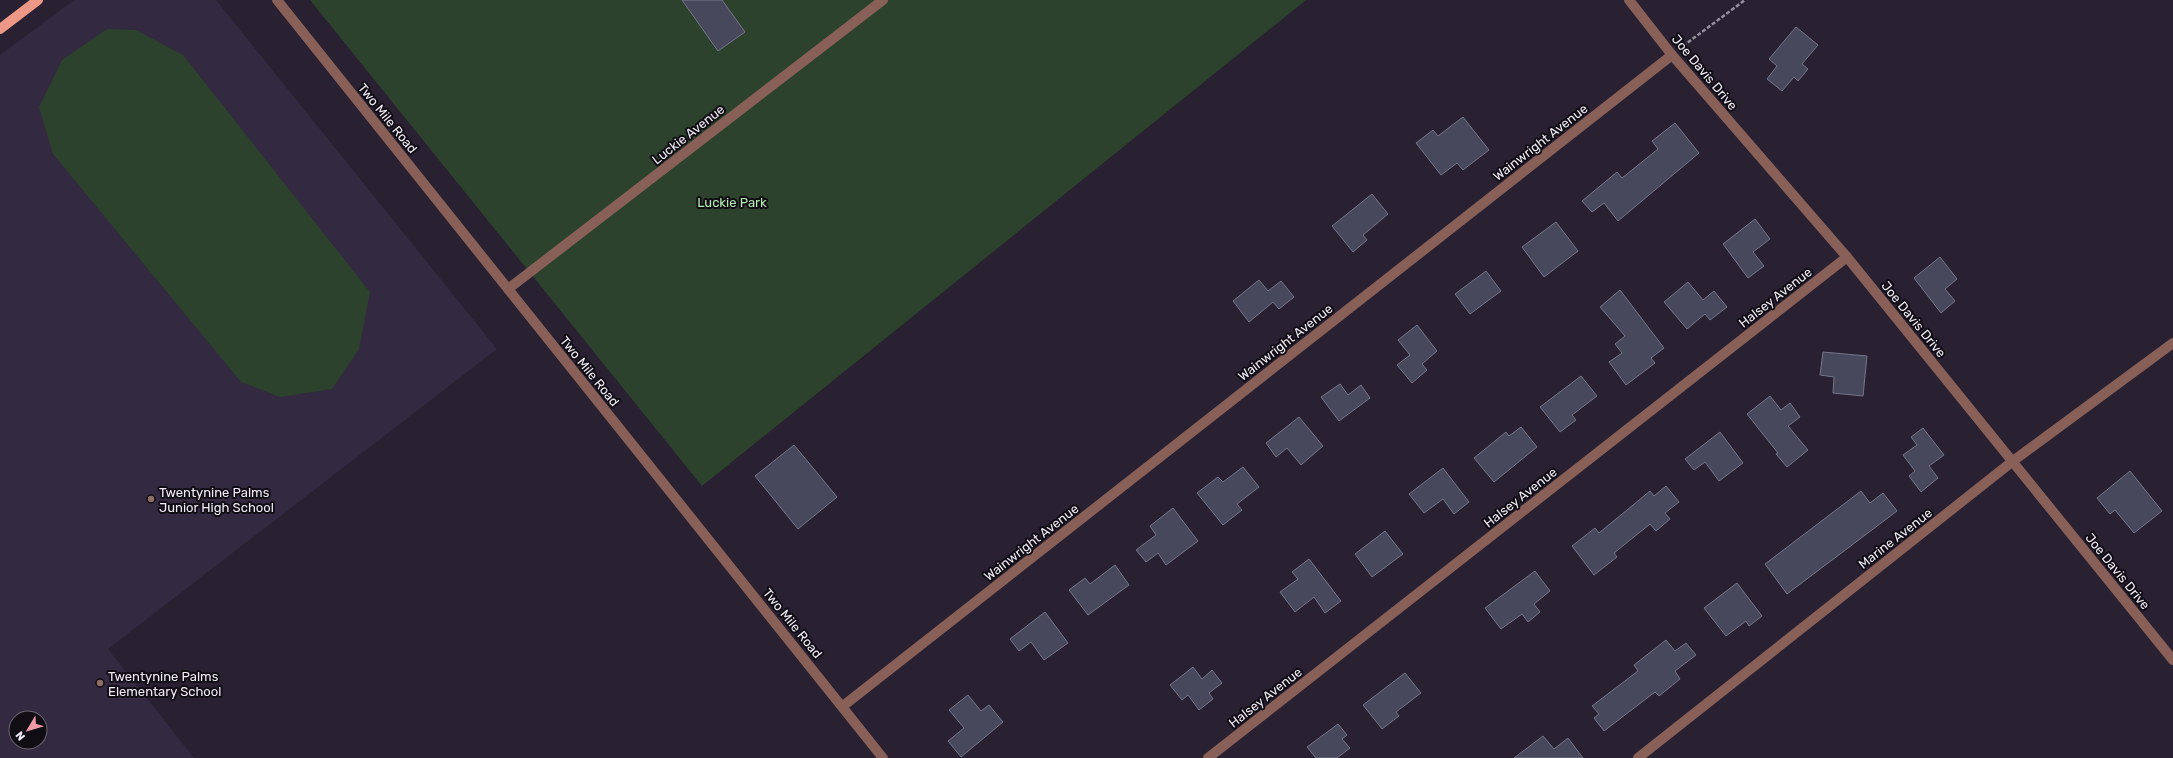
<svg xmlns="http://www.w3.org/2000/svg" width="2173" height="758" font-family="Rubik,sans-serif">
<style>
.built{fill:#332940;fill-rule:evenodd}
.green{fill:#2c422c}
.building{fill:#47485b;stroke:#75768b}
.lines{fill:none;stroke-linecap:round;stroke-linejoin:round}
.path{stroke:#96909e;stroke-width:2.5;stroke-dasharray:4 2;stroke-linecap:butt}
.minor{stroke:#896057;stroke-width:10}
.major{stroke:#ed9886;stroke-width:10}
.education-dot{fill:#8d6e63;stroke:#100d14;stroke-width:1.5}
.labels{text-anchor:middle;stroke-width:4;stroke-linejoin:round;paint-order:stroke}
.street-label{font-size:13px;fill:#f0ebf6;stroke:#100d14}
.park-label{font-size:13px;fill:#b3eab2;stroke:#100d14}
.poi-label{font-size:13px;fill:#f0ebf6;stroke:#100d14;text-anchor:start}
</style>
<rect width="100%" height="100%" fill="#292132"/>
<path class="built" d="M74 0H216L497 349 108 649 194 758H0V55ZM16 718H40V742H16Z"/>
<g class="green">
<polygon points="310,0 1306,0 702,486"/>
<polygon points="107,29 136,30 183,55 370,292 359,349 332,389 280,397 241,382 53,154 39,107 62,60"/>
</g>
<g class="building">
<polygon points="682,0 722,0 745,32 718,51"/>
<polygon points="1796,27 1818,45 1802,64 1808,69 1798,81 1794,77 1782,91 1767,79 1777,66 1769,59"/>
<polygon points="1463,117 1489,150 1463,170 1457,163 1441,175 1416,143 1433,130 1438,136"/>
<polygon points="1675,123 1699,153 1618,221 1604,203 1592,212 1582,201 1617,172 1622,178 1658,149 1652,141"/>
<polygon points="1372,194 1388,214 1363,235 1367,240 1353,252 1332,226"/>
<polygon points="1755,219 1770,239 1753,252 1764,266 1748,278 1723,244"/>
<polygon points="1556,222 1578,251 1544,277 1522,247"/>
<polygon points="1940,257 1957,279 1945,289 1955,301 1941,313 1914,278"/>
<polygon points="1486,271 1501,291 1470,314 1455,294"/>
<polygon points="1259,280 1268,291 1281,281 1294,297 1279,309 1273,302 1249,322 1233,301"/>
<polygon points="1688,282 1703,300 1714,291 1727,307 1710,320 1705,314 1687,329 1664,302"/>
<polygon points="1620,290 1664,348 1651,358 1655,363 1626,385 1609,362 1622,353 1615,344 1625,336 1600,307"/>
<polygon points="1417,325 1437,351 1422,364 1427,370 1412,383 1397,365 1410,355 1398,340"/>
<polygon points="1823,352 1867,356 1863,396 1833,393 1834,377 1820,375"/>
<polygon points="1581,376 1597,396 1572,415 1576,420 1560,432 1540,407"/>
<polygon points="1340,384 1348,395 1361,385 1370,398 1339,421 1321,397"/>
<polygon points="1770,396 1781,410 1790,403 1800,417 1788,426 1808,450 1787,467 1776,454 1778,453 1747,414"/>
<polygon points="1299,417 1323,446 1301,465 1287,448 1276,457 1266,443"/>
<polygon points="1521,427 1537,447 1494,482 1474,458 1506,432 1509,436"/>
<polygon points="1923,428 1944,455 1929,466 1938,478 1921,492 1909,476 1915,471 1903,455 1917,445 1911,437"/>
<polygon points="1720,432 1743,463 1719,481 1705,462 1694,470 1685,459"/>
<polygon points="794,445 837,497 798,529 755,476"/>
<polygon points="1243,467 1259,487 1237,504 1242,510 1223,525 1197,493 1218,477 1223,482"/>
<polygon points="1443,468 1469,502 1454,514 1443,499 1424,513 1409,494"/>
<polygon points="2130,471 2162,511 2134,533 2115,510 2110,514 2097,498"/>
<polygon points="1666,486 1679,502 1665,513 1670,519 1656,531 1650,524 1614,553 1617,557 1594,575 1572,546 1595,528 1599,533 1650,491 1654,496"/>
<polygon points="1861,491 1870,503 1883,493 1897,511 1787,594 1765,564"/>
<polygon points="1173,508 1198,541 1166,565 1158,553 1146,562 1136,550 1156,535 1150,526"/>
<polygon points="1385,531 1403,554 1372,577 1355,554"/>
<polygon points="1309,559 1341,601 1325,613 1314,597 1295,612 1280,592 1298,579 1292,572"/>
<polygon points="1115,565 1129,585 1088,615 1069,590 1085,578 1090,584"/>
<polygon points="1535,571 1550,591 1534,604 1540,612 1528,622 1522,614 1501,629 1485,608"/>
<polygon points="1737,583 1762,616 1749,626 1746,621 1726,636 1704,608"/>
<polygon points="1045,612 1068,643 1044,660 1031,642 1019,651 1010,639"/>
<polygon points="1666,640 1675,651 1686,643 1696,655 1675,671 1680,679 1659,696 1655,692 1604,731 1594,718 1599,714 1592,706 1638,671 1634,665"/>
<polygon points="1193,667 1202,679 1212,670 1222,683 1209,693 1213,699 1199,710 1188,695 1182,700 1170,685"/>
<polygon points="1405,673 1421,693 1396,712 1399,716 1382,729 1363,705"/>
<polygon points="968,695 981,711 989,705 1003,722 961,757 948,741 964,728 949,710"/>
<polygon points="1338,724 1347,735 1342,739 1350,748 1337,758 1316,758 1307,747"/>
<polygon points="1543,736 1554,749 1568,738 1583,758 1514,758"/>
</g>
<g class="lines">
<polyline class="path" points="1683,46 1745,0"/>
<g class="minor">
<polyline points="277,0 883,758"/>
<polyline points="1629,0 1672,55 1847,257 2173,660"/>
<polyline points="508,289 883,0"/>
<polyline points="843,706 1672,55"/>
<polyline points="1208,758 1847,257"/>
<polyline points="1638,758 2013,461 2173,343"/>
</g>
<polyline class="major" points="0,29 38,0"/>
</g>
<g class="education-dot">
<circle cx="151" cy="499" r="4"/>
<circle cx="100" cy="683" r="4"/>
</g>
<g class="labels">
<g class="street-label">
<text transform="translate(1705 72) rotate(50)" y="5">Joe Davis Drive</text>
<text transform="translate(388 118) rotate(51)" y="5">Two Mile Road</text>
<text transform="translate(688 134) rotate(-38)" y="5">Luckie Avenue</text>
<text transform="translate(1540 142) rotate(-38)" y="5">Wainwright Avenue</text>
<text transform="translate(1775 297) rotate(-38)" y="5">Halsey Avenue</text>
<text transform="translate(1914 319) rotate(51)" y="5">Joe Davis Drive</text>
<text transform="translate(1285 342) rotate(-38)" y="5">Wainwright Avenue</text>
<text transform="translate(590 371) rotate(51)" y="5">Two Mile Road</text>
<text transform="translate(1520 497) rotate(-38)" y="5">Halsey Avenue</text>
<text transform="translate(1895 538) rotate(-38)" y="5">Marine Avenue</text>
<text transform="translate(1031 542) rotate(-38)" y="5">Wainwright Avenue</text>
<text transform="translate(2118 571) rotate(51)" y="5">Joe Davis Drive</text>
<text transform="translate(793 623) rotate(51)" y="5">Two Mile Road</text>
<text transform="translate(1265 697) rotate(-38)" y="5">Halsey Avenue</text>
</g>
<g class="park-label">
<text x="732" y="207">Luckie Park</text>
</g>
<g class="poi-label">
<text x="159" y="497">Twentynine Palms<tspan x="159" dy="15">Junior High School</tspan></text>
<text x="108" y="681">Twentynine Palms<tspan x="108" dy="15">Elementary School</tspan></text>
</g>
</g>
<g transform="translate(28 730) rotate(232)"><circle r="19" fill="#100d14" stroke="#6a666e"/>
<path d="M0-3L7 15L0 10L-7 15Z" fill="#f39aa9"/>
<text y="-6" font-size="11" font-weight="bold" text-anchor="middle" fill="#f0ebf6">N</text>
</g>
</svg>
